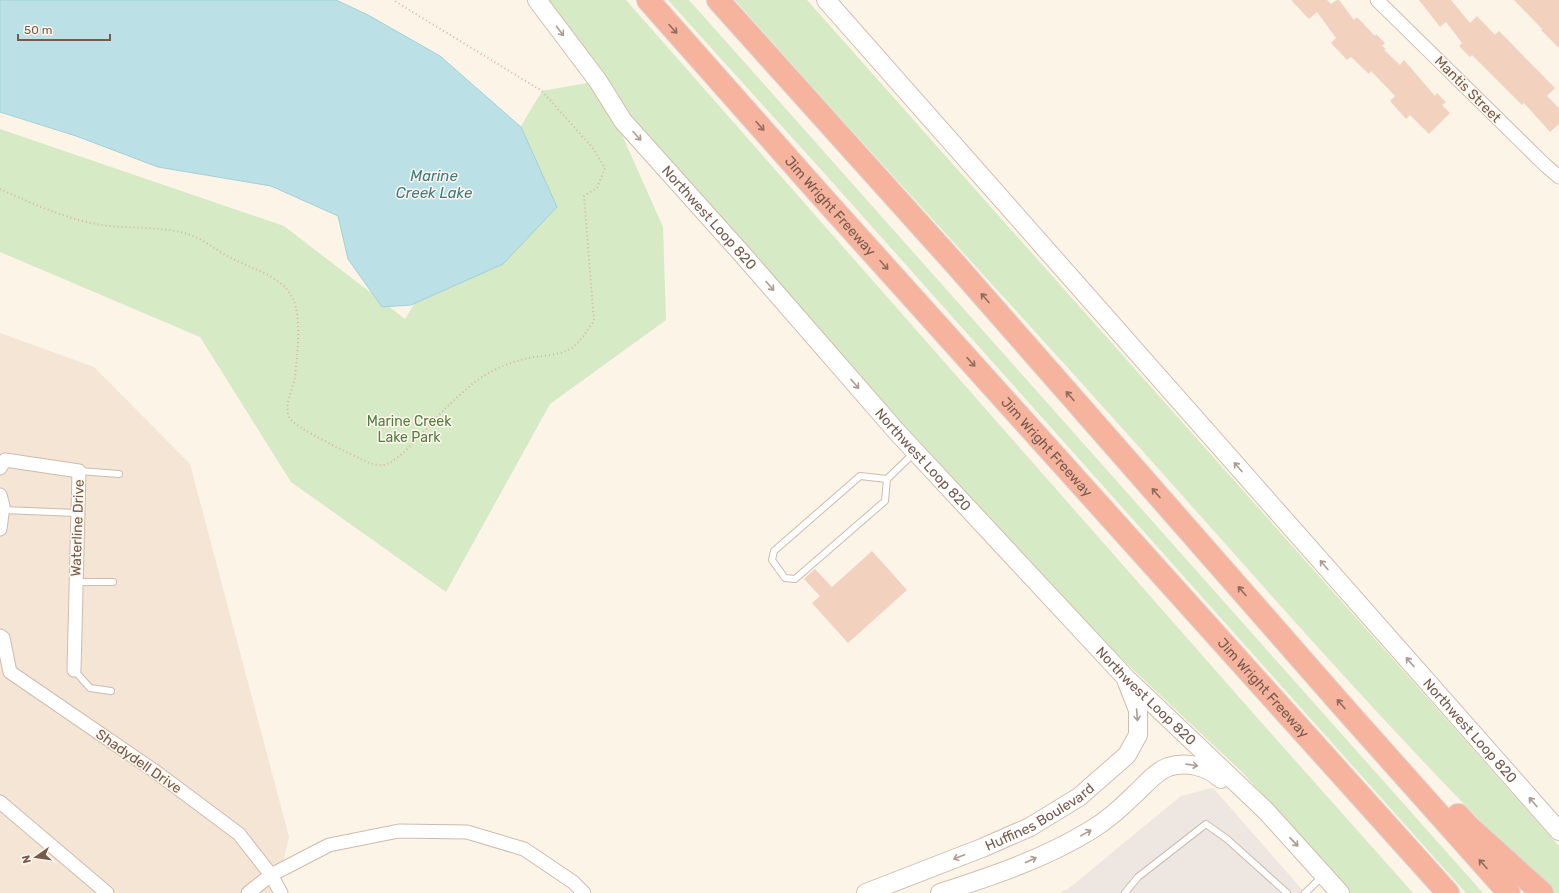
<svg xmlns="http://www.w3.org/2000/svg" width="1559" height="893" font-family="Rubik,sans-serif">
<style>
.residential{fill:#f4e5d5}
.industrial{fill:#ede6e1}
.green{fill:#d5eac5}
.water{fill:#bbe1e6;stroke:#a1d1d8}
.building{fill:#f2d2bf}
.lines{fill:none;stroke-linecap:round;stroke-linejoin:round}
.service-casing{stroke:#cebbad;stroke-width:8}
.minor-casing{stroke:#cebbad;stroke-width:15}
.secondary-casing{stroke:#d3bdad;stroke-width:20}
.motorway-casing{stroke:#dbd4d0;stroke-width:24}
.path{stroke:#d7b5a1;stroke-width:2;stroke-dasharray:1 3;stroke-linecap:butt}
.service{stroke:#fff;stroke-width:6}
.minor{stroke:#fff;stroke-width:13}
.secondary{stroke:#fff;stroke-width:18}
.motorway{stroke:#f6b39e;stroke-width:22}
.oneway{stroke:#906c5c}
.oneway2{stroke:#ad9c93}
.labels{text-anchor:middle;stroke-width:3;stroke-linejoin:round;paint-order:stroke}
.street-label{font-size:14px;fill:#765a4b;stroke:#fff8ee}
.park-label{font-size:14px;fill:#547c42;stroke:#fff8ee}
.water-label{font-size:15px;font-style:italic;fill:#417983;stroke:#fff8ee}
</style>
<rect width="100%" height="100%" fill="#fcf4e7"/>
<polygon class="residential" points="0,333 94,367 190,464 289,837 276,893 0,893"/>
<polygon class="industrial" points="1213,788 1305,893 1059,893 1068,889 1181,796"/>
<g class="green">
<polygon points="546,0 626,0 1260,721 1413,893 1350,893 1243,773 1074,614 914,437 635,121"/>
<polygon points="668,0 689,0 1483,893 1466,893 825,174"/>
<path d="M735 0H807L1559 846V893H1553C1404 749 1269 592 1131 438 1000 291 865 148 735 0Z"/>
<polygon points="598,81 663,227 666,320 550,404 446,592 291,482 200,337 0,252 0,129 284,226 405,319 542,91"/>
</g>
<polygon class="water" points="0,0 336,0 368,15 440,56 521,127 557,207 503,264 411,305 382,307 348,259 338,216 271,186 158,167 76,136 0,112"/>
<g class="building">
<polygon points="1291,0 1327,0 1331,4 1337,0 1339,0 1354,20 1357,17 1375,36 1376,34 1385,43 1382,46 1386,49 1384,50 1400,65 1404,60 1435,96 1437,93 1446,102 1442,105 1450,113 1429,134 1410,115 1406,119 1390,101 1395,96 1371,71 1369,74 1351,57 1347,60 1331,43 1336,38 1317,12 1309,19"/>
<polygon points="1419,0 1451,0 1470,23 1477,16 1495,35 1499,31 1555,88 1547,96 1559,108 1559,124 1550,132 1524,103 1522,105 1472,55 1470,57 1459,46 1462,43 1446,22 1440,27"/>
<polygon points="1514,0 1559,0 1559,48 1541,30 1542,29"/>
<polygon points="872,551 907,590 848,643 812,603 820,596 804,579 815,569 832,587"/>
</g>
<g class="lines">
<defs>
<g id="service">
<polyline points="79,471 119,474"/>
<polyline points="887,479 860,476 774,551 772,560 785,578 795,579 885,501 887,479 915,452"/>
<polyline points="3,510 77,513"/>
<polyline points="76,582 113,582"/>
<polyline points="74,670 90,688 111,691"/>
<polyline points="1125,893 1138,877 1206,824 1227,839 1287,893"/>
<polyline points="1305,893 1323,876"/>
</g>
<g id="minor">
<polyline points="1377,0 1545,165 1559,177"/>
<polyline points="0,468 5,460 79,471 74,670"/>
<polyline points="0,495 3,506 0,529"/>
<polyline points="0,636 3,638 10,672 156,772 239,834 271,875 281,893"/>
<polyline points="0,802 107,893"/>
<polyline points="248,893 271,875 329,845 399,831 467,832 524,849 573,882 584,893"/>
</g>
<g id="secondary">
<path id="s1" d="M537 0 598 81 623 121 743 255 897 432 1126 678 1266 811 1340 893"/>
<path id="s2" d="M826 0 1559 831"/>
<path id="s3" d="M866 893 982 848 1030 827 1079 797 1127 755 1138 735V710L1127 682"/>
<path d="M940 893C992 876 1044 859 1091 830 1106 821 1122 807 1135 794 1145 785 1155 772 1168 767 1186 761 1207 766 1221 779"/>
</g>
<g id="motorway">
<path id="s4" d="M648 0 816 190 1448 893"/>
<polyline points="718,0 957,266 1346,710 1509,893"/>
<polyline points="1458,815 1469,827 1542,893"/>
</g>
</defs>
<use href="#service" class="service-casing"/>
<use href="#minor" class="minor-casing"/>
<use href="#secondary" class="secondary-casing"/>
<use href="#motorway" class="motorway-casing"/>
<path class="path" d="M0 189C29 202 59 216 91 223 121 230 154 225 184 233 201 237 214 249 229 257 246 266 265 271 280 283 286 287 290 293 293 299 302 318 297 356 295 377 293 390 284 403 289 417 292 427 355 456 369 463 374 464 379 466 384 465 400 462 431 422 444 410 453 401 462 393 471 385 487 372 508 362 529 358 543 355 561 356 573 347 581 341 587 330 594 321L584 196 597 188 605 168 592 147 542 91 393 0"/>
<use href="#service" class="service"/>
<use href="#minor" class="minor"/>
<use href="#secondary" class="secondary"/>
<use href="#motorway" class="motorway"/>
</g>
<defs><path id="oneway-shaft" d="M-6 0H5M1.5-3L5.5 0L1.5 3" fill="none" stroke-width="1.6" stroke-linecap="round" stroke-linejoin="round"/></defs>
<g class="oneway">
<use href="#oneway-shaft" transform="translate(673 29) rotate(48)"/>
<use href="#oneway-shaft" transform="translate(760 126) rotate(48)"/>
<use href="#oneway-shaft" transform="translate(884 265) rotate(48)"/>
<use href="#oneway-shaft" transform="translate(985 298) rotate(-131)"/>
<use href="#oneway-shaft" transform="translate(971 362) rotate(48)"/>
<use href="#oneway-shaft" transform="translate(1070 396) rotate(-131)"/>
<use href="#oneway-shaft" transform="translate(1156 493) rotate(-131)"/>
<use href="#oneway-shaft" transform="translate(1242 591) rotate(-131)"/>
<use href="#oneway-shaft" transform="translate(1341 704) rotate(-131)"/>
<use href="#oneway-shaft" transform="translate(1483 864) rotate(-132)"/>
</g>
<g class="oneway2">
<use href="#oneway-shaft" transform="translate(560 31) rotate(53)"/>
<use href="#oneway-shaft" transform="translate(637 136) rotate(48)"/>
<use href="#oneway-shaft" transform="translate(770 286) rotate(49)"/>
<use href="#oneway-shaft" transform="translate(855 384) rotate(49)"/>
<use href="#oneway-shaft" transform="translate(1238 467) rotate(-131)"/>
<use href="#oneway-shaft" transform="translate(1324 565) rotate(-131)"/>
<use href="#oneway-shaft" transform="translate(1410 662) rotate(-131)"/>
<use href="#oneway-shaft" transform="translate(1137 715) rotate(86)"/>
<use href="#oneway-shaft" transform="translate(1192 765) rotate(8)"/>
<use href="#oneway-shaft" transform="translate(1533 802) rotate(-131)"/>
<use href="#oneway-shaft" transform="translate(1086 833) rotate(-29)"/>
<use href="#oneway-shaft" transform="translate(1294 842) rotate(47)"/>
<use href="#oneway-shaft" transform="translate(959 857) rotate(159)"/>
<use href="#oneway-shaft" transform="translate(1031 860) rotate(-24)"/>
</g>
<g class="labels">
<g class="street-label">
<text transform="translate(1468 89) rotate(45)" y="5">Mantis Street</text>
<text dy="5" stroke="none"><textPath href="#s4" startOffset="275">Jim Wright Freeway</textPath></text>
<text dy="5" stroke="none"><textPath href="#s1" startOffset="278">Northwest Loop 820</textPath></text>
<text dy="5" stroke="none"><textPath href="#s4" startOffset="599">Jim Wright Freeway</textPath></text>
<text dy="5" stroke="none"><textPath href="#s1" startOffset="601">Northwest Loop 820</textPath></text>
<text transform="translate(77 528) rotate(-88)" y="5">Waterline Drive</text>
<text dy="5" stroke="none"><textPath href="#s4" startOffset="923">Jim Wright Freeway</textPath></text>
<text dy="5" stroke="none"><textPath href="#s1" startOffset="926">Northwest Loop 820</textPath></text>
<text dy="5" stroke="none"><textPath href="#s2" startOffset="974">Northwest Loop 820</textPath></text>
<text transform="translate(139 761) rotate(35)" y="5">Shadydell Drive</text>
<text dy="5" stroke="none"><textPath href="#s3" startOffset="190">Huffines Boulevard</textPath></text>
</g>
<g class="park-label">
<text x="409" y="426">Marine Creek<tspan x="409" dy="16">Lake Park</tspan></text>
</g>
<g class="water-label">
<text x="434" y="181">Marine<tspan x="434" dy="17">Creek Lake</tspan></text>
</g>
</g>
<g transform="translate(36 857) rotate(257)" stroke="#fff8ee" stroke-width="3" paint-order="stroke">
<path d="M0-3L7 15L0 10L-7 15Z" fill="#765a4b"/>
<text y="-6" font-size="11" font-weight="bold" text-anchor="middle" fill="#765a4b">N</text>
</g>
<path d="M18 34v6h92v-6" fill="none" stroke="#765a4b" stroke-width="2"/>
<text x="24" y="34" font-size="12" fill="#765a4b" stroke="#fff8ee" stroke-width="3" paint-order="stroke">50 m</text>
</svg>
